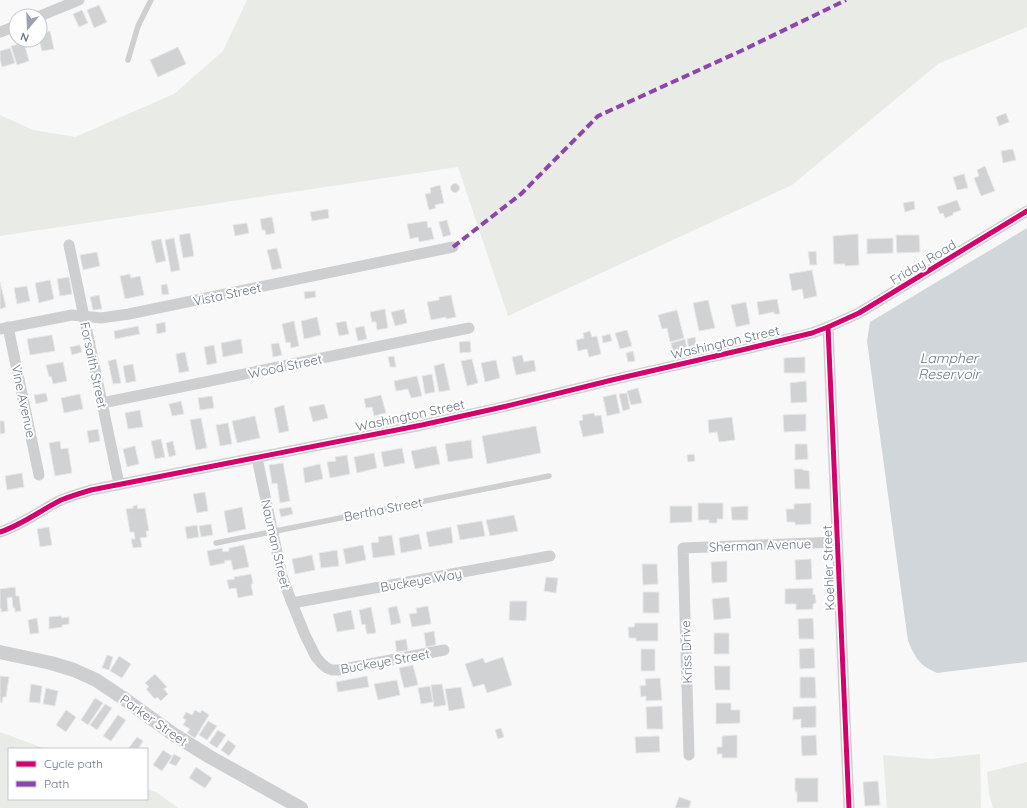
<svg xmlns="http://www.w3.org/2000/svg" width="1027" height="808" font-family="Quicksand,sans-serif">
<style>
.green{fill:#e8ebe6}
.water{fill:#d0d6da}
.building{fill:#d0d2d3;stroke:#e8e8e8}
.lines{fill:none;stroke-linecap:round;stroke-linejoin:round}
.service{stroke:#cecfd1;stroke-width:5.5}
.minor{stroke:#cecfd1;stroke-width:11}
.tertiary{stroke:#cecfd1;stroke-width:14}
.quiet{stroke:#8e44ad;stroke-width:4;stroke-dasharray:8 4;stroke-linecap:butt}
.cycleway-casing{stroke:#fff;stroke-width:8}
.cycleway{stroke:#d6006c;stroke-width:5}
.labels{text-anchor:middle;stroke-width:4;stroke-linejoin:round;paint-order:stroke}
.street-label{font-size:13px;fill:#6a7586;stroke:#fff}
.water-label{font-size:14px;font-style:italic;fill:#667681;stroke:#fff}
</style>
<rect width="100%" height="100%" fill="#f8f8f8"/>
<g class="green">
<polygon points="247,0 1027,0 1027,27 938,64 792,185 508,316 458,167 0,236 0,115 33,130 75,137 174,94 223,51"/>
<polygon points="0,732 46,749 9,749 9,799 147,799 147,789 156,792 178,808 0,808"/>
<polygon points="980,754 981,808 887,808 883,755 931,759"/>
<polygon points="1027,762 1027,808 993,808 989,794 987,772"/>
</g>
<path class="water" d="M1027 228V662L937 673C919 665 916 659 908 641L867 341 870 322Z"/>
<g class="building">
<polygon points="99,5 107,22 94,28 87,10"/>
<polygon points="82,10 88,23 79,27 73,14"/>
<polygon points="50,31 54,49 42,51 39,40 40,40 40,33"/>
<polygon points="24,43 29,61 17,65 11,46"/>
<polygon points="178,47 186,64 158,77 150,60"/>
<polygon points="10,48 15,63 2,67 0,59 0,51"/>
<polygon points="1006,113 1009,122 999,126 996,117"/>
<polygon points="1013,149 1016,160 1003,163 1001,151"/>
<polygon points="985,166 995,191 981,196 974,178 979,176 977,170"/>
<polygon points="964,174 968,188 957,190 953,177"/>
<circle cx="455" cy="188" r="4.5"/>
<polygon points="440,185 444,203 435,205 436,208 429,210 425,194 431,193 430,188"/>
<polygon points="957,200 961,210 953,213 953,215 945,218 943,213 940,214 937,207"/>
<polygon points="914,201 915,209 905,212 903,203"/>
<polygon points="328,209 329,218 312,221 310,212"/>
<polygon points="272,217 275,233 266,235 265,230 262,230 260,219"/>
<polygon points="447,220 451,235 443,237 439,222"/>
<polygon points="427,221 428,228 431,227 434,239 419,242 418,237 410,239 407,224"/>
<polygon points="247,223 249,233 235,236 233,225"/>
<polygon points="190,233 194,256 183,258 179,235"/>
<polygon points="858,234 859,265 845,266 845,264 834,264 833,236"/>
<polygon points="896,235 919,235 920,252 897,253"/>
<polygon points="174,238 180,270 171,272 165,240"/>
<polygon points="893,238 893,253 867,254 867,239"/>
<polygon points="161,239 166,261 156,263 151,241"/>
<polygon points="277,248 282,268 272,270 267,250"/>
<polygon points="816,251 817,265 810,265 808,252"/>
<polygon points="97,252 100,266 83,270 80,255"/>
<polygon points="812,270 817,296 804,299 802,289 792,291 789,274"/>
<polygon points="130,274 131,278 140,276 144,295 125,299 120,276"/>
<polygon points="69,277 72,294 60,296 57,279"/>
<polygon points="50,280 54,299 39,303 35,283"/>
<polygon points="0,282 6,307 0,309"/>
<polygon points="167,284 169,294 162,295 161,285"/>
<polygon points="27,286 30,301 17,304 14,288"/>
<polygon points="315,291 316,297 305,299 304,292"/>
<polygon points="99,295 102,309 93,310 90,297"/>
<polygon points="451,295 456,317 446,319 446,317 431,320 427,302 439,300 439,297"/>
<polygon points="777,299 780,314 774,314 774,312 759,315 757,302"/>
<polygon points="708,300 715,328 699,331 693,303"/>
<polygon points="746,302 750,324 736,327 731,305"/>
<polygon points="385,309 388,328 377,330 376,322 372,322 370,312"/>
<polygon points="404,309 407,323 395,326 391,312"/>
<polygon points="677,310 684,338 670,342 667,328 662,329 658,315"/>
<polygon points="317,317 321,335 304,339 301,321"/>
<polygon points="294,321 299,346 291,348 290,342 286,343 282,324"/>
<polygon points="346,321 349,334 339,336 336,323"/>
<polygon points="165,322 166,332 157,334 156,324"/>
<polygon points="138,326 140,334 115,339 114,331"/>
<polygon points="364,326 367,339 358,341 355,328"/>
<polygon points="627,330 632,346 620,349 615,333"/>
<polygon points="590,331 592,337 597,336 601,354 589,357 587,349 578,351 576,340 584,338 583,333"/>
<polygon points="610,334 612,341 603,343 602,336"/>
<polygon points="52,335 55,351 30,355 27,339"/>
<polygon points="695,337 697,349 689,350 687,339"/>
<polygon points="241,339 243,353 223,357 221,343"/>
<polygon points="685,339 687,351 673,354 671,343"/>
<polygon points="470,341 471,352 460,353 459,342"/>
<polygon points="279,343 282,355 273,357 271,344"/>
<polygon points="80,345 82,352 72,355 70,347"/>
<polygon points="214,345 217,363 207,365 204,347"/>
<polygon points="633,351 635,361 628,362 626,353"/>
<polygon points="185,352 189,371 179,373 176,354"/>
<polygon points="522,355 524,362 534,360 536,371 516,375 512,357"/>
<polygon points="394,356 396,367 390,367 388,357"/>
<polygon points="805,357 805,373 784,373 784,358"/>
<polygon points="116,359 121,383 113,384 108,361"/>
<polygon points="472,359 478,383 467,386 461,361"/>
<polygon points="496,360 500,378 485,382 481,363"/>
<polygon points="63,362 67,381 53,384 51,376 49,377 46,365"/>
<polygon points="444,363 450,390 439,392 434,366"/>
<polygon points="133,364 136,381 126,383 123,366"/>
<polygon points="432,374 435,392 425,394 422,376"/>
<polygon points="417,376 422,396 411,398 408,389 396,391 394,381"/>
<polygon points="806,381 807,402 791,403 790,383"/>
<polygon points="638,388 642,403 631,405 627,391"/>
<polygon points="46,393 48,401 36,404 34,395"/>
<polygon points="627,393 630,409 623,411 619,394"/>
<polygon points="80,394 83,409 64,413 61,398"/>
<polygon points="616,394 620,413 607,416 603,397"/>
<polygon points="381,395 386,413 374,416 372,407 366,408 364,399"/>
<polygon points="212,396 214,408 200,410 198,398"/>
<polygon points="181,401 184,414 172,416 169,404"/>
<polygon points="324,404 328,418 313,422 309,407"/>
<polygon points="284,405 289,431 279,433 274,408"/>
<polygon points="140,410 143,427 128,429 125,413"/>
<polygon points="594,413 595,416 601,415 604,433 583,437 579,421 583,420 582,415"/>
<polygon points="806,414 806,431 784,432 783,415"/>
<polygon points="255,416 260,438 237,443 232,421"/>
<polygon points="732,417 735,440 719,442 717,432 709,433 708,420"/>
<polygon points="201,418 207,448 196,450 190,420"/>
<polygon points="0,421 4,421 5,433 0,434"/>
<polygon points="228,423 232,444 220,446 216,425"/>
<polygon points="536,426 541,453 487,464 482,436"/>
<polygon points="98,429 100,441 89,443 87,431"/>
<polygon points="161,439 165,457 155,459 151,441"/>
<polygon points="471,440 473,458 448,462 445,444"/>
<polygon points="60,441 61,449 68,448 72,473 55,476 49,443"/>
<polygon points="173,441 176,455 169,457 166,443"/>
<polygon points="795,444 807,444 808,459 795,460"/>
<polygon points="135,446 139,464 127,467 123,449"/>
<polygon points="436,446 440,464 415,469 411,451"/>
<polygon points="402,448 405,463 384,467 381,452"/>
<polygon points="374,453 377,468 357,473 354,457"/>
<polygon points="694,454 695,461 688,462 687,455"/>
<polygon points="347,455 350,474 330,478 327,462 336,461 335,457"/>
<polygon points="283,463 290,501 280,503 277,483 272,484 269,465"/>
<polygon points="320,464 323,479 305,483 303,468"/>
<polygon points="794,469 802,469 803,470 809,471 810,489 795,489"/>
<polygon points="22,473 24,487 7,490 5,476"/>
<polygon points="205,492 208,511 197,513 193,494"/>
<polygon points="698,503 723,503 723,519 717,519 717,523 709,523 709,520 698,520"/>
<polygon points="811,503 811,524 795,525 795,522 787,522 786,509 794,509 794,504"/>
<polygon points="137,505 138,509 145,508 149,531 146,531 147,537 140,538 142,547 133,548 131,539 135,539 134,532 130,532 126,509 133,508 133,506"/>
<polygon points="670,506 692,506 692,522 670,523"/>
<polygon points="748,506 748,520 732,520 731,507"/>
<polygon points="242,507 246,529 228,533 224,511"/>
<polygon points="291,507 293,514 281,517 279,509"/>
<polygon points="514,515 518,531 490,536 486,520"/>
<polygon points="482,521 485,536 460,540 457,525"/>
<polygon points="211,524 213,535 201,537 199,526"/>
<polygon points="197,525 199,537 187,539 185,527"/>
<polygon points="49,527 52,545 40,547 37,529"/>
<polygon points="451,527 453,543 429,547 426,532"/>
<polygon points="419,534 422,549 401,553 399,538"/>
<polygon points="392,535 395,555 373,558 371,543 379,542 378,537"/>
<polygon points="244,545 249,567 233,570 231,560 224,561 225,563 210,566 207,551 222,548 223,552 229,551 229,548"/>
<polygon points="363,545 366,560 346,564 343,549"/>
<polygon points="337,550 339,566 321,568 319,553"/>
<polygon points="312,555 315,570 295,574 292,559"/>
<polygon points="811,559 812,579 796,580 795,560"/>
<polygon points="727,561 727,582 712,583 711,562"/>
<polygon points="642,564 657,564 658,584 643,585"/>
<polygon points="251,574 253,584 251,584 253,595 238,598 236,588 229,589 227,580 235,579 234,577"/>
<polygon points="546,577 558,578 556,593 544,591"/>
<polygon points="15,587 16,596 19,596 21,611 15,612 15,608 13,608 12,597 7,598 8,611 1,612 1,608 0,609 0,589"/>
<polygon points="813,588 813,595 815,594 816,603 813,604 813,609 796,610 796,604 785,604 785,589"/>
<rect x="643" y="592" width="16" height="21"/>
<polygon points="729,597 731,618 714,620 712,599"/>
<polygon points="510,601 527,601 526,621 509,620"/>
<polygon points="397,606 401,623 391,625 388,608"/>
<polygon points="428,606 431,624 412,627 409,614 417,613 416,608"/>
<polygon points="371,607 376,633 367,634 365,624 362,625 359,610"/>
<polygon points="351,610 355,629 337,632 333,614"/>
<polygon points="61,616 62,618 69,617 69,624 62,625 62,627 49,629 49,617"/>
<polygon points="37,618 39,633 30,634 28,620"/>
<polygon points="813,618 814,639 799,639 798,619"/>
<polygon points="635,623 658,623 658,641 636,641 636,638 629,638 628,627 634,627"/>
<polygon points="434,631 436,645 426,647 424,633"/>
<rect x="714" y="633" width="15" height="21"/>
<polygon points="406,639 408,650 397,652 395,641"/>
<polygon points="814,648 815,668 800,669 799,649"/>
<rect x="641" y="649" width="14" height="22"/>
<polygon points="107,655 113,657 109,670 102,668"/>
<polygon points="119,656 131,664 122,678 110,671"/>
<polygon points="503,657 512,685 487,693 484,684 473,687 465,664 483,658 485,663"/>
<polygon points="413,665 418,685 404,688 399,668"/>
<polygon points="714,666 730,666 730,690 715,690"/>
<polygon points="155,674 167,687 164,689 168,694 161,701 157,697 155,699 146,689 149,687 145,683"/>
<polygon points="0,676 9,677 6,697 3,697 2,703 0,702"/>
<polygon points="367,676 369,687 338,692 336,682"/>
<polygon points="800,677 815,677 816,698 800,698"/>
<polygon points="660,678 662,700 646,701 646,696 641,697 640,686 646,685 645,679"/>
<polygon points="397,680 400,695 378,700 374,684"/>
<polygon points="31,684 42,686 40,703 29,702"/>
<polygon points="442,684 446,705 434,707 431,685"/>
<polygon points="430,686 433,702 421,704 418,688"/>
<polygon points="461,687 465,708 449,711 445,689"/>
<polygon points="46,688 58,691 55,706 43,704"/>
<polygon points="95,698 103,703 88,725 81,720"/>
<polygon points="716,703 731,703 731,710 740,710 740,723 716,724"/>
<polygon points="105,704 112,708 97,730 90,725"/>
<polygon points="662,706 663,729 647,729 646,707"/>
<polygon points="816,706 816,727 801,728 801,719 793,720 793,707"/>
<polygon points="66,710 76,717 66,732 56,725"/>
<polygon points="195,710 200,713 202,710 209,715 195,738 187,733 190,729 183,725 186,720 183,718 186,712 192,715"/>
<polygon points="118,715 126,720 111,741 103,736"/>
<polygon points="208,721 217,726 207,740 199,735"/>
<polygon points="501,728 504,737 498,739 495,730"/>
<polygon points="218,730 226,735 217,748 209,743"/>
<polygon points="737,735 737,758 722,758 722,754 717,754 717,747 722,747 722,736"/>
<polygon points="816,735 817,755 802,756 801,736"/>
<polygon points="659,736 660,752 636,753 635,737"/>
<polygon points="137,737 143,741 138,749 128,749"/>
<polygon points="228,740 236,746 229,756 221,750"/>
<polygon points="163,750 172,756 162,771 153,765"/>
<polygon points="174,754 181,758 176,766 169,763"/>
<polygon points="196,767 212,778 205,788 189,778"/>
<polygon points="795,778 818,778 818,802 797,802 797,792 795,792"/>
<polygon points="878,781 880,805 865,806 863,782"/>
<polygon points="679,797 691,801 689,808 675,808"/>
</g>
<g class="lines">
<g class="service">
<polyline points="128,60 138,26 151,0"/>
<polyline points="216,543 549,476"/>
</g>
<g class="minor">
<polyline points="40,16 79,0"/>
<polyline points="0,32 16,26"/>
<polyline points="69,245 119,484"/>
<polyline points="8,327 39,475"/>
<polyline points="828,327 849,808"/>
<polyline points="0,329 72,315 101,318 129,314 453,247"/>
<polyline points="102,403 469,328"/>
<polyline points="257,458 282,576 292,603 305,635 316,657 322,664 327,668 332,670 338,670 444,650"/>
<path d="M0 532C22 525 41 510 61 500 71 496 81 493 91 490L422 425 507 406 612 380 746 349 812 333 828 327 859 313 1027 211"/>
<polyline points="292,603 550,556"/>
<polyline points="689,755 683,548 837,542"/>
</g>
<polyline class="tertiary" points="0,652 51,663 74,670 96,680 123,698 173,734 210,757 301,808"/>
<polyline class="quiet" points="453,247 521,194 598,116 743,50 846,0"/>
<defs>
<g id="cycleway">
<polyline points="828,327 849,808"/>
<path d="M0 532C22 525 41 510 61 500 71 496 81 493 91 490L422 425 507 406 612 380 746 349 812 333 828 327 859 313 1027 211"/>
</g>
</defs>
<use href="#cycleway" class="cycleway-casing"/>
<use href="#cycleway" class="cycleway"/>
</g>
<g class="labels">
<g class="street-label">
<text transform="translate(923 262) rotate(-31)" y="5">Friday Road</text>
<text transform="translate(227 294) rotate(-12)" y="5">Vista Street</text>
<text transform="translate(725 342) rotate(-13)" y="5">Washington Street</text>
<text transform="translate(94 365) rotate(78)" y="5">Forsaith Street</text>
<text transform="translate(285 366) rotate(-12)" y="5">Wood Street</text>
<text transform="translate(24 401) rotate(78)" y="5">Vine Avenue</text>
<text transform="translate(410 415) rotate(-12)" y="5">Washington Street</text>
<text transform="translate(383 509) rotate(-11)" y="5">Bertha Street</text>
<text transform="translate(276 544) rotate(77)" y="5">Nauman Street</text>
<text transform="translate(760 545) rotate(-2)" y="5">Sherman Avenue</text>
<text transform="translate(828 568) rotate(-92)" y="5">Koehler Street</text>
<text transform="translate(421 580) rotate(-10)" y="5">Buckeye Way</text>
<text transform="translate(686 652) rotate(-92)" y="5">Kriss Drive</text>
<text transform="translate(385 661) rotate(-10)" y="5">Buckeye Street</text>
<text transform="translate(154 720) rotate(35)" y="5">Parker Street</text>
</g>
<g class="water-label">
<text x="949" y="363">Lampher<tspan x="949" dy="16">Reservoir</tspan></text>
</g>
</g>
<rect x="8" y="748" width="140" height="52" fill="#ffffff" stroke="#c3c8cf"/>
<rect x="16" y="761" width="20" height="6" fill="#d6006c" stroke="#c3c8cf"/>
<text x="44" y="768" font-size="12" fill="#6a7586">Cycle path</text>
<rect x="16" y="781" width="20" height="6" fill="#8e44ad" stroke="#c3c8cf"/>
<text x="44" y="788" font-size="12" fill="#6a7586">Path</text>
<g transform="translate(28 28) rotate(199)"><circle r="19" fill="#ffffff" stroke="#c3c8cf"/>
<path d="M0-3L7 15L0 10L-7 15Z" fill="#9ca3ae"/>
<text y="-6" font-size="11" font-weight="bold" text-anchor="middle" fill="#6a7586">N</text>
</g>
</svg>
